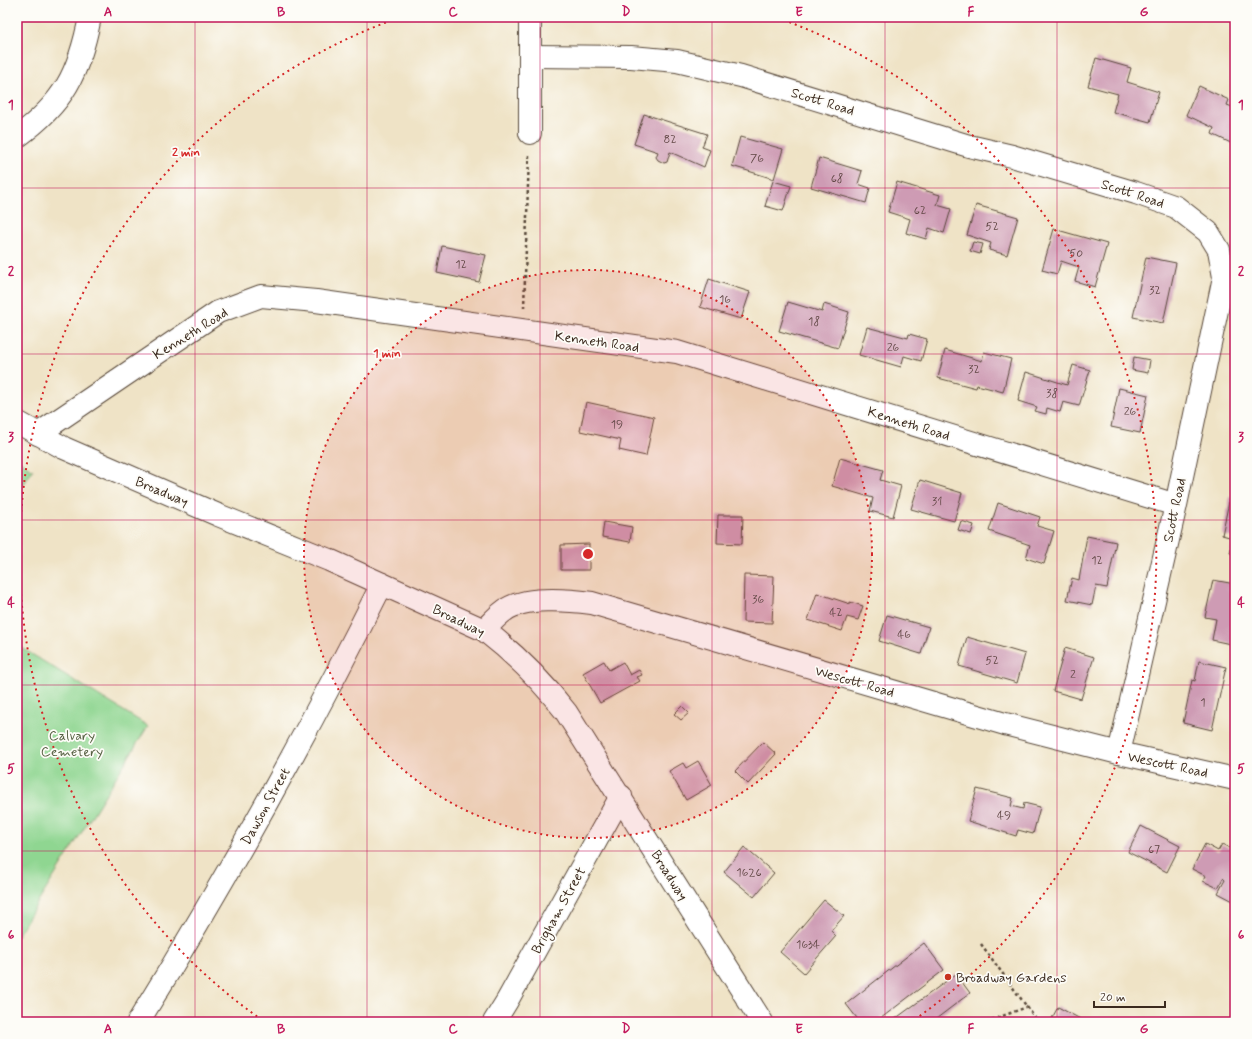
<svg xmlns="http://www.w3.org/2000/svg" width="1252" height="1039" font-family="Mynerve,sans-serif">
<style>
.green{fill:#8fd691;stroke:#658058}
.building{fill:#ce9bb4}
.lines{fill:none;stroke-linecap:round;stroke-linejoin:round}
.street-casing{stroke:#564637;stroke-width:24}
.primary-casing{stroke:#564637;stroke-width:24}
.path{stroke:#564637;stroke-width:2.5;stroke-dasharray:3 3;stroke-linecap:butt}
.street{stroke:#fff;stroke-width:22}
.primary{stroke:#fff;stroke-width:22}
.grid{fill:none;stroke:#c2185b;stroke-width:1;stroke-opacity:0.55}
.ring{fill:none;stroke:#d62828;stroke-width:2;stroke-dasharray:2 4}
.poi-dot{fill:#c8321e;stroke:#fdfcf7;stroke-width:1.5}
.labels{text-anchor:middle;stroke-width:3.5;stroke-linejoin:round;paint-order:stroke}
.number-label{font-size:12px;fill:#604644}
.street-label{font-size:14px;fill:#3b2a1e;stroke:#fdfcf7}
.park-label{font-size:14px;fill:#545e40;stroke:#fdfcf7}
.poi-label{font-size:14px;fill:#3b2a1e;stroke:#fdfcf7;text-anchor:start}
.centre{fill:#d62828;stroke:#fdfcf7;stroke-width:2}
.ring-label{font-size:12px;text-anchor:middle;font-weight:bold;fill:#d62828;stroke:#fdfcf7;stroke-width:3.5;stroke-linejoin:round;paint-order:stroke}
.neatline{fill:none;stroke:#c2185b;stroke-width:1.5}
.grid-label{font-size:13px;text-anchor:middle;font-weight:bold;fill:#c2185b}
</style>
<rect width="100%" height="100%" fill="#fdfcf7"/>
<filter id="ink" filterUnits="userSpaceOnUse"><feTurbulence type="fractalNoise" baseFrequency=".025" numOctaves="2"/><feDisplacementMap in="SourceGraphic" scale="8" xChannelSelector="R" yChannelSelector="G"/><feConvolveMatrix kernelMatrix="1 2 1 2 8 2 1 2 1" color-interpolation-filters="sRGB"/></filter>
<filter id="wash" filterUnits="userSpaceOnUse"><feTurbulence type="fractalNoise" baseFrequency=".012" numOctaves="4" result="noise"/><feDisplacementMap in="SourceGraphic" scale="16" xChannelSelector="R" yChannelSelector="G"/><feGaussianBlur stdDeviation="0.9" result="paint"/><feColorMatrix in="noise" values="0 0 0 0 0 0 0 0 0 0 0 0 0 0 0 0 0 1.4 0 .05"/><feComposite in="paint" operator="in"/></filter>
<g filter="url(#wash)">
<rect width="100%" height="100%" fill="#efe3c6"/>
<g class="green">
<polygon points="17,459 33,470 17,494"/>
<polygon points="17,645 148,726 17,936"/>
</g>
<g id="blocks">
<g class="building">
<polygon points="1096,58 1131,68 1127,82 1159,92 1150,122 1113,112 1118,94 1088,86"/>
<polygon points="1199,86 1229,100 1227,105 1235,108 1235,145 1212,134 1214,128 1186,115"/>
<polygon points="644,114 707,134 702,147 710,150 704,167 670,152 667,162 664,163 658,160 656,157 658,152 634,144"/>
<polygon points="740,137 783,149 774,179 732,166"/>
<polygon points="819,158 862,171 858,184 870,188 866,203 811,187"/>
<polygon points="773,181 791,186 783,211 765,206"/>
<polygon points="897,182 940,195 937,205 951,209 944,233 929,228 926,239 906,233 910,219 888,212"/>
<polygon points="976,205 1018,217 1007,255 989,250 991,243 967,235"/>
<polygon points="1054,229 1107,244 1095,287 1075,281 1079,267 1061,261 1057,274 1042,270"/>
<polygon points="973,242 983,244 980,254 970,251"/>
<polygon points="442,246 486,255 479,282 437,273"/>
<polygon points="1146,257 1176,263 1163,323 1133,317"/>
<polygon points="709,279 750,292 741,319 700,307"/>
<polygon points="788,302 822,312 824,304 849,312 838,348 779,331"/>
<polygon points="867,327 908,338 909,334 927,339 921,361 904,356 901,367 859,355"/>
<polygon points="945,350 982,361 984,352 1011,359 1003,392 977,385 976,388 938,378"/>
<polygon points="1134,357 1150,360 1148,373 1132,370"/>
<polygon points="1073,365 1090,370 1079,406 1063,402 1060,412 1047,408 1046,414 1035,411 1037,407 1018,401 1026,372 1067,385"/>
<polygon points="1119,388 1148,395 1140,433 1111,427"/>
<polygon points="586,402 654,417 646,456 619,450 621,440 580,431"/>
<polygon points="840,458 883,470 880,480 901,486 893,517 870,511 873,498 832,486"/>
<polygon points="920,480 962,493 954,521 911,509"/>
<polygon points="1230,497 1235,498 1235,555 1230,553 1233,538 1222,535"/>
<polygon points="998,503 1040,517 1037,526 1054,531 1044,564 1026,558 1030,545 989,531"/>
<polygon points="718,515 743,515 742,544 717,543"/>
<polygon points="961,521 974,525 971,534 958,530"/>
<polygon points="604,522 632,527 630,542 602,537"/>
<polygon points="1087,536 1116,542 1107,588 1096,586 1092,605 1067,600 1072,578 1079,580"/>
<polygon points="589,544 589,570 561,570 561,545"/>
<polygon points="744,575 774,576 772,623 743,622"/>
<polygon points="1213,580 1235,584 1235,645 1212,640 1216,619 1205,617"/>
<polygon points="817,593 850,604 850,602 863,606 858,620 847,617 842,631 808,620"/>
<polygon points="887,615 929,627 921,654 879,641"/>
<polygon points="967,637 1025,654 1017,683 959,666"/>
<polygon points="1065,648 1094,657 1081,699 1053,691"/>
<polygon points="604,661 609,670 623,662 630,675 639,670 642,675 637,677 640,681 600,703 583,673"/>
<polygon points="1199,661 1226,667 1212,730 1183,723 1192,680 1195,681"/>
<polygon points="682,706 689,713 681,720 674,714"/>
<polygon points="763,742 776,754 748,784 735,771"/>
<polygon points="698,761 712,785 686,800 669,771 683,763 686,768"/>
<polygon points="977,789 1013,798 1011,806 1023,809 1024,803 1040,807 1033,834 1018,830 1016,836 968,821"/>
<polygon points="1141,826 1180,846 1167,872 1128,852"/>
<polygon points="1205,844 1218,851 1222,844 1235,851 1235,902 1218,893 1225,880 1223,878 1218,888 1203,881 1206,876 1192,869"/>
<polygon points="744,847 774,873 754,897 724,872"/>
<polygon points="824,900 844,916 831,931 836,936 804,973 780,952"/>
<polygon points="924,943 944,970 876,1022 860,1022 846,1004"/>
<polygon points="956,974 970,993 932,1022 891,1022"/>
<polygon points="1058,1007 1086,1022 1050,1022"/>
</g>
</g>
</g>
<g filter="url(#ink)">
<use href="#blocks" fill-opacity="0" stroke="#564637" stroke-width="1"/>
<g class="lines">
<defs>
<g id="street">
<polyline points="531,56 631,57 677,61 741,76 969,146 1012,156 1136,193 1176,207 1208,232 1219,250 1224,277 1176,505 1119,753"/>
<polyline points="530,133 530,22"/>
<path d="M17 137C64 103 79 73 90 17"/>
<polyline points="38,434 218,312 261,296 316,301 677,352 1176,505"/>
<path d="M484 630C490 624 497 616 504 611 523 596 569 600 592 603L1005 724 1119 753 1235 779"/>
<path d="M138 1022C226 880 307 734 382 584"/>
<polyline points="494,1022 507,1001 621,796"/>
</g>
<path id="primary" d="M17 422 64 448 218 515 329 560 484 630C515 654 542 681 566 712L762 1022"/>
</defs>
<use href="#street" class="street-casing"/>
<use href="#primary" class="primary-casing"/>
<g class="path">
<polyline points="524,308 529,155"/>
<polyline points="981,944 1038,1022"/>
<polyline points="986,1022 1027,1007"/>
</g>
<use href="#street" class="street"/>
<use href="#primary" class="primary"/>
</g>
</g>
<path class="grid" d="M195 17V1022M367 17V1022M540 17V1022M712 17V1022M885 17V1022M1057 17V1022M17 188H1235M17 354H1235M17 520H1235M17 685H1235M17 851H1235"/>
<circle cx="588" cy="554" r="284" fill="#d62828" fill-opacity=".12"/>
<g class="ring">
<circle cx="588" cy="554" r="284"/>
<path d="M262 1020A569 569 0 0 1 398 18M778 18A569 569 0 0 1 914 1020"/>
</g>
<circle class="poi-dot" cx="948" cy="977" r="4"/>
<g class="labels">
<g class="number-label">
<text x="670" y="143">82</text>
<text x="757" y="162">76</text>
<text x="837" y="182">68</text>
<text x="920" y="214">62</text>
<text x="992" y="230">52</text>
<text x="1076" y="257">50</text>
<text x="461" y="268">12</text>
<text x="1155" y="294">32</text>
<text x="725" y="303">16</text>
<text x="814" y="325">18</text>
<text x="893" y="351">26</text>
<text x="974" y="373">32</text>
<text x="1052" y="397">38</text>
<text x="1130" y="415">26</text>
<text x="617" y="428">19</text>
<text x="937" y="505">31</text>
<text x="1097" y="564">12</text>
<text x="758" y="603">36</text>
<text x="836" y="616">42</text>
<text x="904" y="638">46</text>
<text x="992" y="664">52</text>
<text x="1073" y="678">2</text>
<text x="1203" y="706">1</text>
<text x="1004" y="819">49</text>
<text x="1154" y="853">67</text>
<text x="749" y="876">1626</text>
<text x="808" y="948">1634</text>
</g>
<g class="street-label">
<text transform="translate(823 101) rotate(17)" y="5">Scott Road</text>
<text transform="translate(1133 193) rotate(18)" y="5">Scott Road</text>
<text transform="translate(190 333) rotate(-32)" y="5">Kenneth Road</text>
<text transform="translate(597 341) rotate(8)" y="5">Kenneth Road</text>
<text transform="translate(909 423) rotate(17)" y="5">Kenneth Road</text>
<text transform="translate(162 491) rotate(23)" y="5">Broadway</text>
<text transform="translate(1174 510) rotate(-78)" y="5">Scott Road</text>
<text transform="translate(459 620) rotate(26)" y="5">Broadway</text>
<text transform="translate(855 681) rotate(16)" y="5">Wescott Road</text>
<text transform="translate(1168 764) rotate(12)" y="5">Wescott Road</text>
<text transform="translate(265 806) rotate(-61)" y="5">Dawson Street</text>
<text transform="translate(670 875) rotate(58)" y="5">Broadway</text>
<text transform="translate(558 910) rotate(-61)" y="5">Brigham Street</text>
</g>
<g class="park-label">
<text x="72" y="740">Calvary<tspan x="72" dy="16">Cemetery</tspan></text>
</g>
<g class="poi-label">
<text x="956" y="982">Broadway Gardens</text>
</g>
</g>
<circle cx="588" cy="554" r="6" class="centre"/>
<g class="ring-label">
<text x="186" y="156">2 min</text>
<text x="387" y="357">1 min</text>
</g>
<rect width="1252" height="1039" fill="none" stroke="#fdfcf7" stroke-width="44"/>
<path d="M1094 1001v6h71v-6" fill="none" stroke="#3b2a1e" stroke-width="2"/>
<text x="1100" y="1001" font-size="12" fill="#3b2a1e" stroke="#fdfcf7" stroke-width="3" paint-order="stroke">20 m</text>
<rect x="22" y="22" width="1208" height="995" class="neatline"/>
<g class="grid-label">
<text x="108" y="16">A</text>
<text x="281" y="16">B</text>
<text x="453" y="16">C</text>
<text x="626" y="16">D</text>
<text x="799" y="16">E</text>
<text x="971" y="16">F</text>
<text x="1144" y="16">G</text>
<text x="11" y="109">1</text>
<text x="1241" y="109">1</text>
<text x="11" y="275">2</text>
<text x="1241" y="275">2</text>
<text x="11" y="441">3</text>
<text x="1241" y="441">3</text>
<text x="11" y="607">4</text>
<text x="1241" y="607">4</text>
<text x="11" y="773">5</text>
<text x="1241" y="773">5</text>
<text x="11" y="939">6</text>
<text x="1241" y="939">6</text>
<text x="108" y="1033">A</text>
<text x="281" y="1033">B</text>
<text x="453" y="1033">C</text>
<text x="626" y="1033">D</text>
<text x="799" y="1033">E</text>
<text x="971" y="1033">F</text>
<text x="1144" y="1033">G</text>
</g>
</svg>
